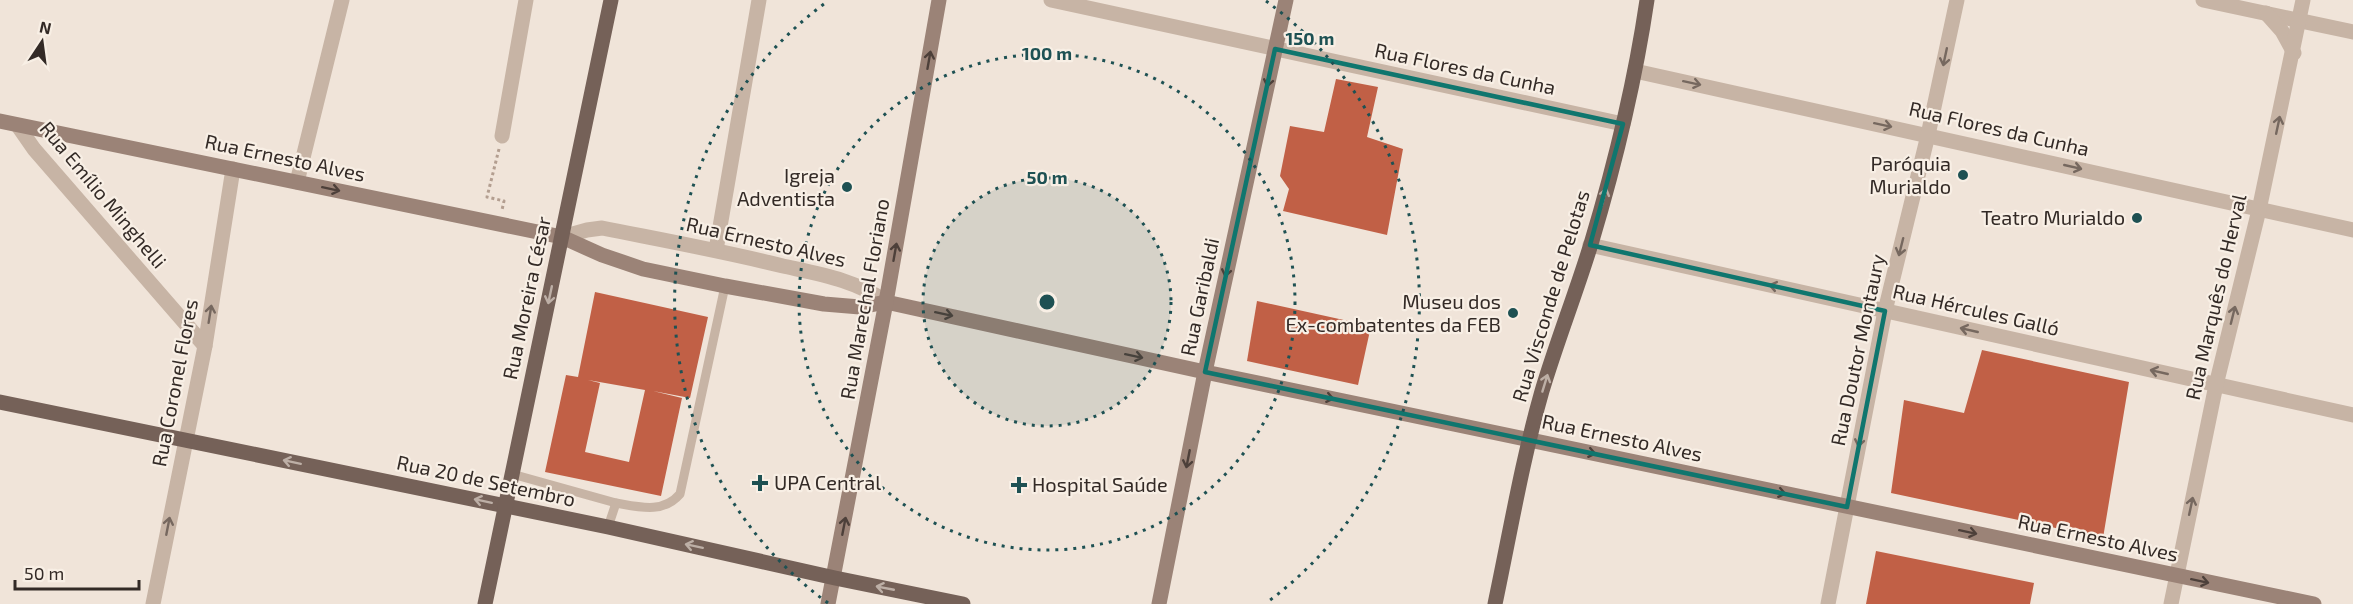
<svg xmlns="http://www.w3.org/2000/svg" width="2353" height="604" font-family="'Exo 2',sans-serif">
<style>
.building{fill:#c16046;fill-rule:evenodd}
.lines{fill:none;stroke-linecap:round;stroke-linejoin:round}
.path{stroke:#b39e90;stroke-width:3;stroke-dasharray:3 3;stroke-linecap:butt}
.lane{stroke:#c7b4a5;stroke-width:9}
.street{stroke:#c7b4a5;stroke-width:15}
.secondary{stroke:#9b8377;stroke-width:15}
.primary{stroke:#756158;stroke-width:15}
.oneway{stroke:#76685f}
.oneway2{stroke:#4d403a}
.oneway3{stroke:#bdafa6}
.marked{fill:none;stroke:#0f766e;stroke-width:4.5;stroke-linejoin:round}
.ring{fill:none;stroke:#1e5153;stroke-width:3;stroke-dasharray:3 6}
.poi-dot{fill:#1e5153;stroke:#f8efe5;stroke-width:2}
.labels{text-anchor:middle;stroke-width:4.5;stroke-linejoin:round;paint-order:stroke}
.street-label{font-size:20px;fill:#332a26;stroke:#f8efe5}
.poi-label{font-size:20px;fill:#332a26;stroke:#f8efe5;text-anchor:end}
.centre{fill:#1e5153;stroke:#f8efe5;stroke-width:3}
.ring-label{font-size:18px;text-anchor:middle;font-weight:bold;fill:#1e5153;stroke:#f8efe5;stroke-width:4.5;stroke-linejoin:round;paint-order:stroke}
</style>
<rect width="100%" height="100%" fill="#f0e4d9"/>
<g class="building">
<polygon points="1336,79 1378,87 1367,137 1403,149 1387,235 1283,211 1289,189 1280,176 1290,126 1324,132"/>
<path d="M595 292 708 317 690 398 653 391 682 398 661 496 545 472 566 375 578 377ZM588 380 645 390 629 462 585 452 600 383Z"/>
<polygon points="1257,301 1371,326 1358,385 1247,361"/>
<polygon points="1982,350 2129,382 2103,538 1891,493 1904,400 1964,413"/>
<polygon points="1876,551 2034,583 2030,604 1866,604"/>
</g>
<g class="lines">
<polyline class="path" points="499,149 487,197 504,201 502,210"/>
<g class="lane">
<polyline points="512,474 616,503"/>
<path d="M608 527 616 503C639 507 663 514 680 494L725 286"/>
</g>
<g class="street">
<polyline points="1051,0 1623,124"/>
<polyline points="2203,0 2353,32"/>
<polyline points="2266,13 2282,31 2294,53"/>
<polyline points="1635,71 2353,230"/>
<polyline points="18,126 34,149 205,346"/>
<polyline points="502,136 526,0"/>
<polyline points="297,182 342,0"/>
<path d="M562 237 587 230 602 228C662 240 723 251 783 266 819 274 856 280 886 302"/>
<polyline points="1590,245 2353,415"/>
<polyline points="716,250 759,0"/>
<polyline points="153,604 205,346 233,169"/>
<polyline points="1828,604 1885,311 1928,135 1957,0"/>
<polyline points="2171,604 2216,385 2259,210 2303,0"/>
</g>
<g class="secondary">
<polyline points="0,121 562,237 602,255 643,269 725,286 824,304 860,307 886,302 1205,372 2314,604"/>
<polyline points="828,604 886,302 939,0"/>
<polyline points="1159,604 1205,372 1286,0"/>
</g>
<g class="primary">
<polyline points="0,402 608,527 835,578 963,604"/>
<polyline points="485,604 611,0"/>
<path d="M1495 604C1510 533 1522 461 1542 391 1557 341 1576 293 1591 244 1615 164 1635 82 1647 0"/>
</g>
</g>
<defs><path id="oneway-shaft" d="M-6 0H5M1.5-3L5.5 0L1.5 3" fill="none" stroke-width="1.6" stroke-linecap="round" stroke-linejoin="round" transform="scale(1.5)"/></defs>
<g class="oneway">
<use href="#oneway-shaft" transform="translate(1945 57) rotate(102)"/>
<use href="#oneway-shaft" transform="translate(1692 83) rotate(12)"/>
<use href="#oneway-shaft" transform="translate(1883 125) rotate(12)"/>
<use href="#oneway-shaft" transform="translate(2278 125) rotate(-78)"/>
<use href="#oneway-shaft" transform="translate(2073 167) rotate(13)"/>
<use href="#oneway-shaft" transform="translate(1901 247) rotate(104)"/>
<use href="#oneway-shaft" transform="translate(1778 287) rotate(-167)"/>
<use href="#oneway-shaft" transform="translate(210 314) rotate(-81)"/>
<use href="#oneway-shaft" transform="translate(2233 315) rotate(-76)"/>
<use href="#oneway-shaft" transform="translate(1969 330) rotate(-167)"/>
<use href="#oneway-shaft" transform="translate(2159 372) rotate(-167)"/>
<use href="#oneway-shaft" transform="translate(1860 438) rotate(101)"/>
<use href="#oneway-shaft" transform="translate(2191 506) rotate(-78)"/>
<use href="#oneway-shaft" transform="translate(168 526) rotate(-79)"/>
</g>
<g class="oneway2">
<use href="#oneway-shaft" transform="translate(929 60) rotate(-80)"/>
<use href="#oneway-shaft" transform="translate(1269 78) rotate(102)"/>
<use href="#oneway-shaft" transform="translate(331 189) rotate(12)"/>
<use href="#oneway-shaft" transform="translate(895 252) rotate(-80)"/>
<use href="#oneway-shaft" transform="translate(1227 268) rotate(102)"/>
<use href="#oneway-shaft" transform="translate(944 314) rotate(12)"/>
<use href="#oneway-shaft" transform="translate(1134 356) rotate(12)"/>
<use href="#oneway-shaft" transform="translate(1325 397) rotate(12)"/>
<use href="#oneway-shaft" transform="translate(1587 452) rotate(12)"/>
<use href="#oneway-shaft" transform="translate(1188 459) rotate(101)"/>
<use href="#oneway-shaft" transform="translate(1777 492) rotate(12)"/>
<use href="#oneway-shaft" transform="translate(844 526) rotate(-79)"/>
<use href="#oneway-shaft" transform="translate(1968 532) rotate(12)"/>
<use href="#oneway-shaft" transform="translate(2200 581) rotate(12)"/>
</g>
<g class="oneway3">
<use href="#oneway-shaft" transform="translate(1604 197) rotate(-75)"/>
<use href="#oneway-shaft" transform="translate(550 295) rotate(102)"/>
<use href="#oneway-shaft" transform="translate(1545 383) rotate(-73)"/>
<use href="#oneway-shaft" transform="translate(292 462) rotate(-168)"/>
<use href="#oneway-shaft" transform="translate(483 501) rotate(-168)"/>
<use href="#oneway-shaft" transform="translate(694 546) rotate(-168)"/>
<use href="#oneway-shaft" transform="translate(885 588) rotate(-169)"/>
</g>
<path class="marked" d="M1275 49 1623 124 1590 245 1885 311 1847 507 1205 372Z"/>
<circle cx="1047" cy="302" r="124" fill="#1e5153" fill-opacity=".12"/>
<g class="ring">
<circle cx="1047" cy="302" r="124"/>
<circle cx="1047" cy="302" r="248"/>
<path d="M828 603A372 372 0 0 1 828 1M1266 1A372 372 0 0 1 1266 603"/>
</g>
<g class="poi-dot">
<circle cx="1963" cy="175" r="6"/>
<circle cx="847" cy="187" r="6"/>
<circle cx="2137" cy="218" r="6"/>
<circle cx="1513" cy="313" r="6"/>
<path d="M757 474h6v6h6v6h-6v6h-6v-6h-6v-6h6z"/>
<path d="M1016 476h6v6h6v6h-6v6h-6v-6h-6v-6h6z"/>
</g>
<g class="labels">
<g class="street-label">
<text transform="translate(1465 69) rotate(12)" y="7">Rua Flores da Cunha</text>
<text transform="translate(1999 129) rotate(13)" y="7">Rua Flores da Cunha</text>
<text transform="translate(285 158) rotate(12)" y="7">Rua Ernesto Alves</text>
<text transform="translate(103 195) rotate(50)" y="7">Rua Emílio Minghelli</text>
<text transform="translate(766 242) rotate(13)" y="7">Rua Ernesto Alves</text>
<text transform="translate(1551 296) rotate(-73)" y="7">Rua Visconde de Pelotas</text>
<text transform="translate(1200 297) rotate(-78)" y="7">Rua Garibaldi</text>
<text transform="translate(2216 297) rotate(-77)" y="7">Rua Marquês do Herval</text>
<text transform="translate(527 298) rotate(-78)" y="7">Rua Moreira César</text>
<text transform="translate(865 299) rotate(-80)" y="7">Rua Marechal Floriano</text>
<text transform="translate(1976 310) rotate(13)" y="7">Rua Hércules Galló</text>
<text transform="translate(1858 350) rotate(-78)" y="7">Rua Doutor Montaury</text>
<text transform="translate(175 383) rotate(-79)" y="7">Rua Coronel Flores</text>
<text transform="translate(1622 438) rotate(12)" y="7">Rua Ernesto Alves</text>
<text transform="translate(486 481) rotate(12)" y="7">Rua 20 de Setembro</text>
<text transform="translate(2098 538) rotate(12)" y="7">Rua Ernesto Alves</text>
</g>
<g class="poi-label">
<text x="1951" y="171">Paróquia<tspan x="1951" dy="23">Murialdo</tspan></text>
<text x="835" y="183">Igreja<tspan x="835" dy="23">Adventista</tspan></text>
<text x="2125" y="225">Teatro Murialdo</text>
<text x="1501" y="309">Museu dos<tspan x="1501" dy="23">Ex-combatentes da FEB</tspan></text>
<text x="774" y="490" text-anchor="start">UPA Central</text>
<text x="1032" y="492" text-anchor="start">Hospital Saúde</text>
</g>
</g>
<circle cx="1047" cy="302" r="9" class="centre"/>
<g class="ring-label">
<text x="1310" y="45">150 m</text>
<text x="1047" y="60">100 m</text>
<text x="1047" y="184">50 m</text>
</g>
<g transform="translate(42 42) rotate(13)" stroke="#f8efe5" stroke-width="4.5" paint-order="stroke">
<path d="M0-4.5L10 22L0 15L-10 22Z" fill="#332a26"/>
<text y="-9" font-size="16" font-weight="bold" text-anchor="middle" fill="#332a26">N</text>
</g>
<path d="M15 580v9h124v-9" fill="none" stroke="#332a26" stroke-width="3"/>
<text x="24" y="580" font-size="18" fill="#332a26" stroke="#f8efe5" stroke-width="4.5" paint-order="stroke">50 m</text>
</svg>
